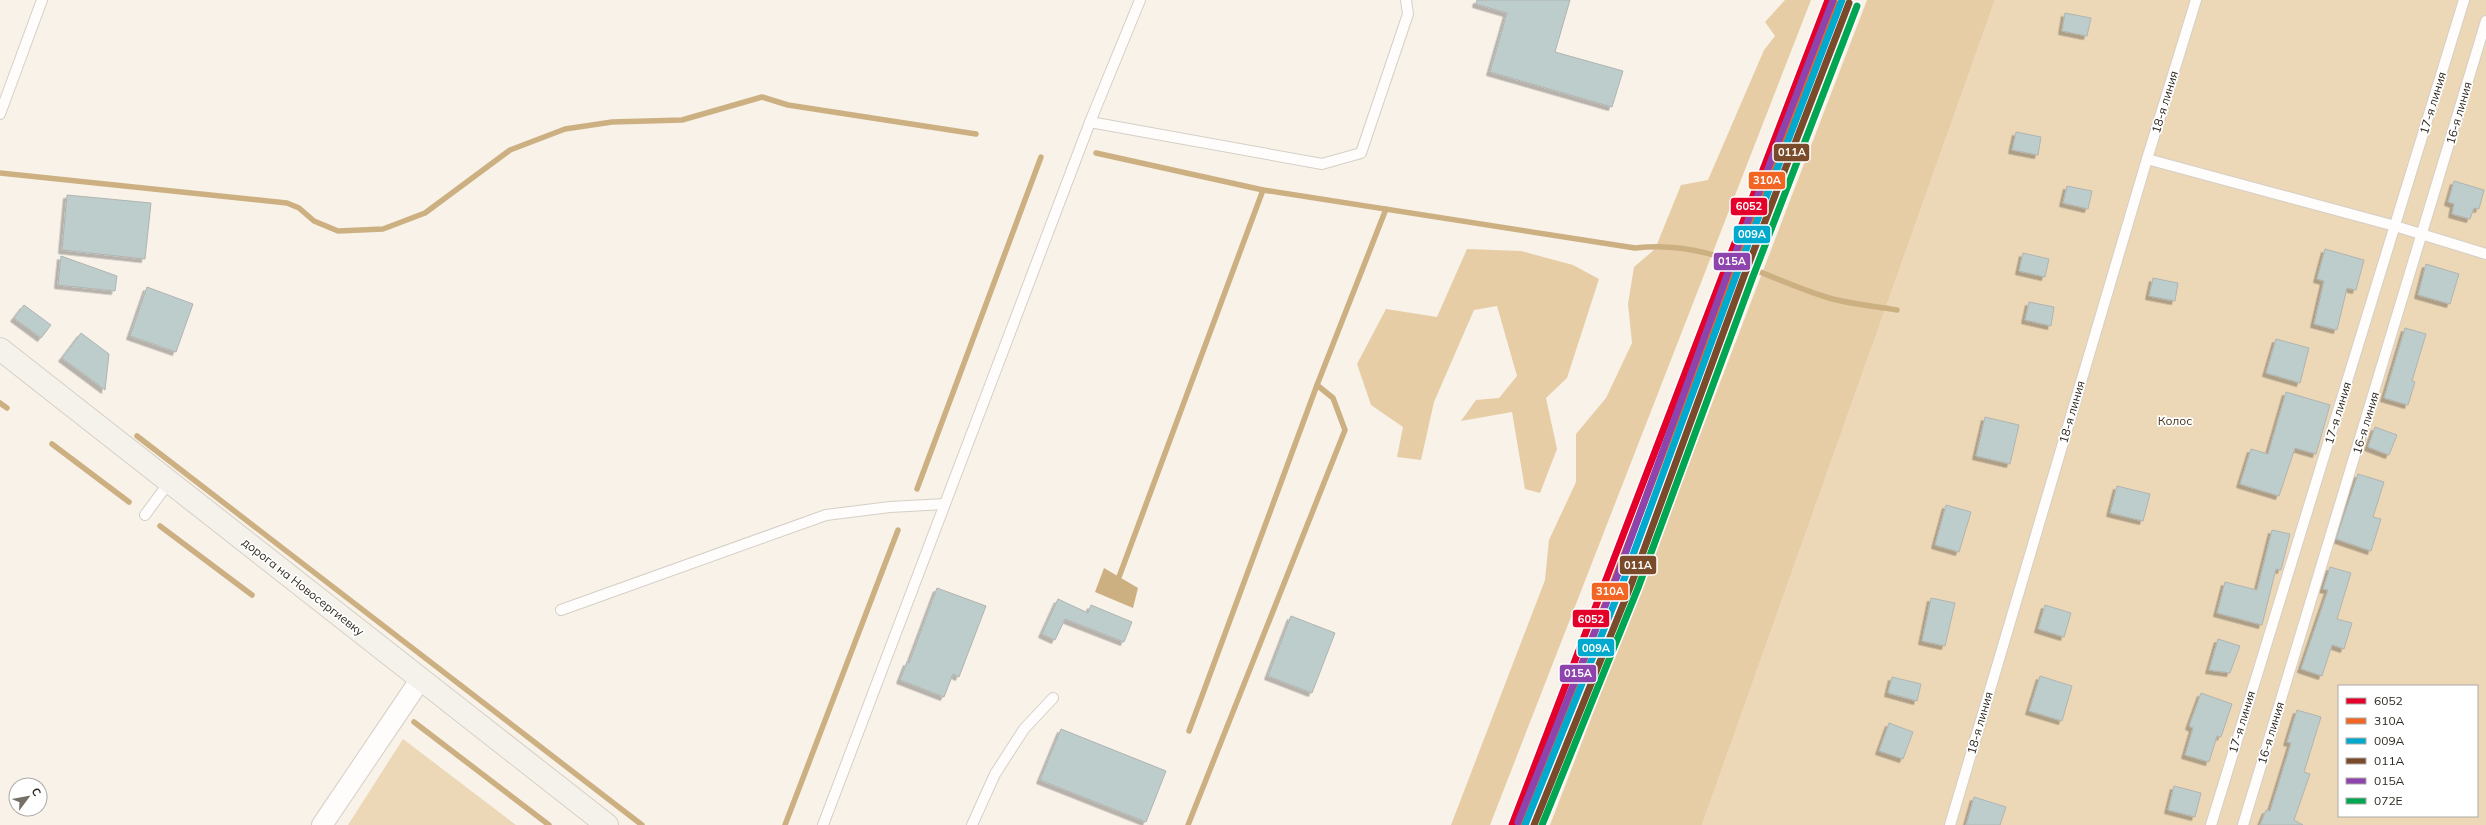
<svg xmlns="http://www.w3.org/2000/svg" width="2486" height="825" font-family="Mulish,sans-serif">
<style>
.green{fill:#ecd7b7;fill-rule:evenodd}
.forest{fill:#e6cda6}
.water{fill:#cdb081}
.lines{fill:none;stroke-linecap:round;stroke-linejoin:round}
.stream{stroke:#cdb081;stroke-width:5.5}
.building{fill:#bdcdcc;stroke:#b0b4b1;filter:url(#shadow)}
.lane-casing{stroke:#d5cfc6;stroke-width:12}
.street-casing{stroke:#d5cfc6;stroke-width:22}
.secondary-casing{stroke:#d5cfc6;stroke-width:24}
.lane{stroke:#fefdfc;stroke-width:10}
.street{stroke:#fefdfc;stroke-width:20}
.secondary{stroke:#f5f2ec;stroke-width:22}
.rail-1-casing{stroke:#fff;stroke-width:10}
.rail-2-casing{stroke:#fff;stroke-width:10}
.rail-3-casing{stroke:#fff;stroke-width:10}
.rail-4-casing{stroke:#fff;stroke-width:10}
.rail-5-casing{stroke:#fff;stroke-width:10}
.rail-6-casing{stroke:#fff;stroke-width:10}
.rail-1{stroke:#e4002b;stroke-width:7}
.rail-2{stroke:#f26522;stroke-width:7}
.rail-3{stroke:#00a9ce;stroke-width:7}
.rail-4{stroke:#7a4b2a;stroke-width:7}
.rail-5{stroke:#8e44ad;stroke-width:7}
.rail-6{stroke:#00a651;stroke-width:7}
.labels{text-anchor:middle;stroke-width:3.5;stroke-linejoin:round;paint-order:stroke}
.street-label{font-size:12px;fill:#2e281e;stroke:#fff}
.park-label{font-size:12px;fill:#473519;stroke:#fff}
.line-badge{stroke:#fff;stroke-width:1.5}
.badge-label{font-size:11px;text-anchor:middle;font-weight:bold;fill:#fff}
</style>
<defs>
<filter id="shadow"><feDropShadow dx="-3.5" dy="3.5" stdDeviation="0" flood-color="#0004"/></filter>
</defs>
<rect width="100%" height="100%" fill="#f8f2e9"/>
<g class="green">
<path d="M1995 0H2486V825H1702ZM2339 686H2477V816H2339Z"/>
<polygon points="403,739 516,825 348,825"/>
</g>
<g class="forest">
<polygon points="1785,0 1811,0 1490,825 1451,825 1545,580 1549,540 1576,482 1576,434 1606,398 1632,343 1628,304 1634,267 1655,249 1681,185 1708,180 1764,50 1775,36 1765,22"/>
<polygon points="1867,0 1995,0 1702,825 1550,825"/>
<polygon points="1467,249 1521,251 1573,265 1599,279 1567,378 1546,398 1557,449 1540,493 1525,489 1512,412 1461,421 1476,400 1499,398 1517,376 1497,306 1474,310 1434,402 1421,460 1397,457 1403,427 1371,405 1357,364 1386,309 1437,317"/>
</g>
<polygon class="water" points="1104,568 1138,588 1133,608 1095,592"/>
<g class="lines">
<g class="stream">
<path d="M1096 153 1263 190 1635 248C1709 239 1758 276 1826 297 1848 304 1874 306 1897 310"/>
<polyline points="0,173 287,203 299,208 314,221 338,231 383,229 425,213 510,150 565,129 612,122 682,120 762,97 788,105 976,134"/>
<polyline points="0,403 7,408"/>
<polyline points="137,436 642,825"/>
<polyline points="52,444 129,502"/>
<polyline points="917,489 1041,157"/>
<polyline points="160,526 252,595"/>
<polyline points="1119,577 1263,190"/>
<polyline points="414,722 549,825"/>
<polyline points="1189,731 1317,385"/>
<polyline points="785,825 898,530"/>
<polyline points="1188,825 1345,430 1333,398 1317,385 1386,209"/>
</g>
</g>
<g class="building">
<polygon points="1477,0 1570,0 1555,52 1623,71 1612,107 1490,72 1507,13 1476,4"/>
<polygon points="2065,13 2091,18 2087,36 2062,31"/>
<polygon points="2016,132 2041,137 2038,155 2012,150"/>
<polygon points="2454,181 2484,190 2479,209 2474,208 2470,219 2452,214 2454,204 2448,202"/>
<polygon points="2067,186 2092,191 2088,209 2063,203"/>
<polygon points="67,195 151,203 145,259 62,250"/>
<polygon points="2325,249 2364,260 2356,290 2347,288 2337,330 2314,324 2324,281 2317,279"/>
<polygon points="2023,253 2049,259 2045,277 2019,271"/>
<polygon points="61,256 117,276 115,291 58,285"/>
<polygon points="2426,264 2459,274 2450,304 2418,295"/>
<polygon points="2153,278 2178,283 2175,301 2149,296"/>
<polygon points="147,287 193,304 176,352 130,336"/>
<polygon points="2029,302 2054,307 2051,326 2025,320"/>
<polygon points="24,305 51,325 41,338 14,318"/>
<polygon points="2405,328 2426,334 2412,381 2415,382 2408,405 2384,398"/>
<polygon points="81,333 109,354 105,390 62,358"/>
<polygon points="2276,339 2309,348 2300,383 2266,373"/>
<polygon points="2286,392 2330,405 2316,454 2295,448 2279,496 2240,484 2251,449 2268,454"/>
<polygon points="1985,417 2019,425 2010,464 1976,456"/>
<polygon points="2375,427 2397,435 2389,455 2368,447"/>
<polygon points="2358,474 2384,482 2373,517 2381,519 2371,551 2336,539"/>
<polygon points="2117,486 2150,494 2143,521 2110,513"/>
<polygon points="1946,505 1971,512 1959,552 1935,545"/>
<polygon points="2272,530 2290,534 2281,570 2276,569 2262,625 2217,613 2225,582 2257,590"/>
<polygon points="2330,567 2351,573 2337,619 2352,623 2344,649 2332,645 2322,676 2301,669 2328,590 2323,589"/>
<polygon points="937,588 986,606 959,677 953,674 944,697 900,680 907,662 909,663"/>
<polygon points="1931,598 1955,603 1945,646 1922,641"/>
<polygon points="1058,599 1088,613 1091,605 1132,622 1124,642 1065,619 1055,640 1042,634"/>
<polygon points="2045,605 2071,613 2064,637 2038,629"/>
<polygon points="1291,616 1335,633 1312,693 1268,676"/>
<polygon points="2218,639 2240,646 2230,673 2209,670"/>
<polygon points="2040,676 2072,686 2062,721 2029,711"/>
<polygon points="1892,677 1921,684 1917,701 1888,693"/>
<polygon points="2201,693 2232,704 2221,737 2217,736 2209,762 2185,755 2193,728 2189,726"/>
<polygon points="2297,710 2321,717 2304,772 2310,774 2294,820 2303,825 2260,825 2266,810 2270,811 2291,743 2287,742"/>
<polygon points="1889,723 1913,732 1903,759 1879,751"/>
<polygon points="1061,729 1166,771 1146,822 1040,780"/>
<polygon points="2174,786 2201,793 2195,817 2168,810"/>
<polygon points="1974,797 2006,807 2000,825 1966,825"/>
</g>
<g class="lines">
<defs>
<g id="lane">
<polyline points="0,114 42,0"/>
<polyline points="1090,122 1322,164 1361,153 1408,14 1406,0"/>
<polyline points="2147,159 2395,226 2486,254"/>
<polyline points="145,515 170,481"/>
<polyline points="561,610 826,515 890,507 945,504"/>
<polyline points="823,825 1090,122 1140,0"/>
<polyline points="972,825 995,774 1024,729 1053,698"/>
<polyline points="1950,825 2147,159 2196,0"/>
<polyline points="2211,825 2464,0"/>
<polyline points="2243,825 2486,21"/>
</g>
<polyline id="street" points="322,825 420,680"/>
<polyline id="secondary" points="0,349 607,825"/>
</defs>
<use href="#lane" class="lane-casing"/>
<use href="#street" class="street-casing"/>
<use href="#secondary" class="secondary-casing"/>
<use href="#lane" class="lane"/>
<use href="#street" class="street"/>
<use href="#secondary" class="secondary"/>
<defs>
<polyline id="rail-1" points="1512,825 1828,0"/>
<polyline id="rail-2" points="1521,825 1835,3"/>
<polyline id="rail-3" points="1525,825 1623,582 1737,273 1842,0"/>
<polyline id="rail-4" points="1534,825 1631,585 1744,276 1849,3"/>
<polyline id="rail-5" points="1518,822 1616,579 1729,270 1833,0"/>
<polyline id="rail-6" points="1542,825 1638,588 1752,279 1857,6"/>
</defs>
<use href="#rail-1" class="rail-1-casing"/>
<use href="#rail-2" class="rail-2-casing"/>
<use href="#rail-3" class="rail-3-casing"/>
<use href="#rail-4" class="rail-4-casing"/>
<use href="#rail-5" class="rail-5-casing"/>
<use href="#rail-6" class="rail-6-casing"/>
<use href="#rail-1" class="rail-1"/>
<use href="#rail-2" class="rail-2"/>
<use href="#rail-3" class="rail-3"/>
<use href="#rail-4" class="rail-4"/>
<use href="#rail-5" class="rail-5"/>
<use href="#rail-6" class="rail-6"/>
</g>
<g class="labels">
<g class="street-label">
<text transform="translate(2165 102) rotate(-73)" y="4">18-я линия</text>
<text transform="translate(2433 103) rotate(-73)" y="4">17-я линия</text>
<text transform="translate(2459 113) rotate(-74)" y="4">16-я линия</text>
<text transform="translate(2072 412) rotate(-74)" y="4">18-я линия</text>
<text transform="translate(2338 413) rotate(-73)" y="4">17-я линия</text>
<text transform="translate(2366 423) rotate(-73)" y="4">16-я линия</text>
<text transform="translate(303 587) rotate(38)" y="4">дорога на Новосергиевку</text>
<text transform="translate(2242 722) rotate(-73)" y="4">17-я линия</text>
<text transform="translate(1980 723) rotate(-74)" y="4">18-я линия</text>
<text transform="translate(2271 733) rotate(-73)" y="4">16-я линия</text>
</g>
<g class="park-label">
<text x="2175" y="425">Колос</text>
</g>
</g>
<g class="line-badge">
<rect x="1773" y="143" width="37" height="19" rx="4" fill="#7a4b2a"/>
<rect x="1748" y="171" width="38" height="19" rx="4" fill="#f26522"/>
<rect x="1730" y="197" width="38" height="19" rx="4" fill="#e4002b"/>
<rect x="1733" y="225" width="38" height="19" rx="4" fill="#00a9ce"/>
<rect x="1713" y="252" width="38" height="19" rx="4" fill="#8e44ad"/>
<rect x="1619" y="555" width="38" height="20" rx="4" fill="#7a4b2a"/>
<rect x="1591" y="582" width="38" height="19" rx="4" fill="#f26522"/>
<rect x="1572" y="609" width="38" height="19" rx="4" fill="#e4002b"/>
<rect x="1577" y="638" width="38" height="19" rx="4" fill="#00a9ce"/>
<rect x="1559" y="664" width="38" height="19" rx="4" fill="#8e44ad"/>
</g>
<g class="badge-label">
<text x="1792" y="156">011А</text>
<text x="1767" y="184">310А</text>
<text x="1749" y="210">6052</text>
<text x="1752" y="238">009А</text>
<text x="1732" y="265">015А</text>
<text x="1638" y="569">011А</text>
<text x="1610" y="595">310А</text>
<text x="1591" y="623">6052</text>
<text x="1596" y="652">009А</text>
<text x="1578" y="677">015А</text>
</g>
<rect x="2338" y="685" width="140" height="132" fill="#ffffff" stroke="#aba9a5"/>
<rect x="2346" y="698" width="20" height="6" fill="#e4002b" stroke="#aba9a5"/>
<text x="2374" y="705" font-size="12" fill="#2e281e">6052</text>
<rect x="2346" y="718" width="20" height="6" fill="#f26522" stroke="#aba9a5"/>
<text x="2374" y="725" font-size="12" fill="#2e281e">310А</text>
<rect x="2346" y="738" width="20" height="6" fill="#00a9ce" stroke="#aba9a5"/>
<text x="2374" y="745" font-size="12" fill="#2e281e">009А</text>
<rect x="2346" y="758" width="20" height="6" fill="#7a4b2a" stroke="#aba9a5"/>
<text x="2374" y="765" font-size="12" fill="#2e281e">011А</text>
<rect x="2346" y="778" width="20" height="6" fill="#8e44ad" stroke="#aba9a5"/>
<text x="2374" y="785" font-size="12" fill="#2e281e">015А</text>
<rect x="2346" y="798" width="20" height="6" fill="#00a651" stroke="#aba9a5"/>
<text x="2374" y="805" font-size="12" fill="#2e281e">072Е</text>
<g transform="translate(28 797) rotate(58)"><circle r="19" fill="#ffffff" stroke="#aba9a5"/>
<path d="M0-3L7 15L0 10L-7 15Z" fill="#756f65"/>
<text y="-6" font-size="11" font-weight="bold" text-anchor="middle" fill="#2e281e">С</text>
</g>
</svg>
